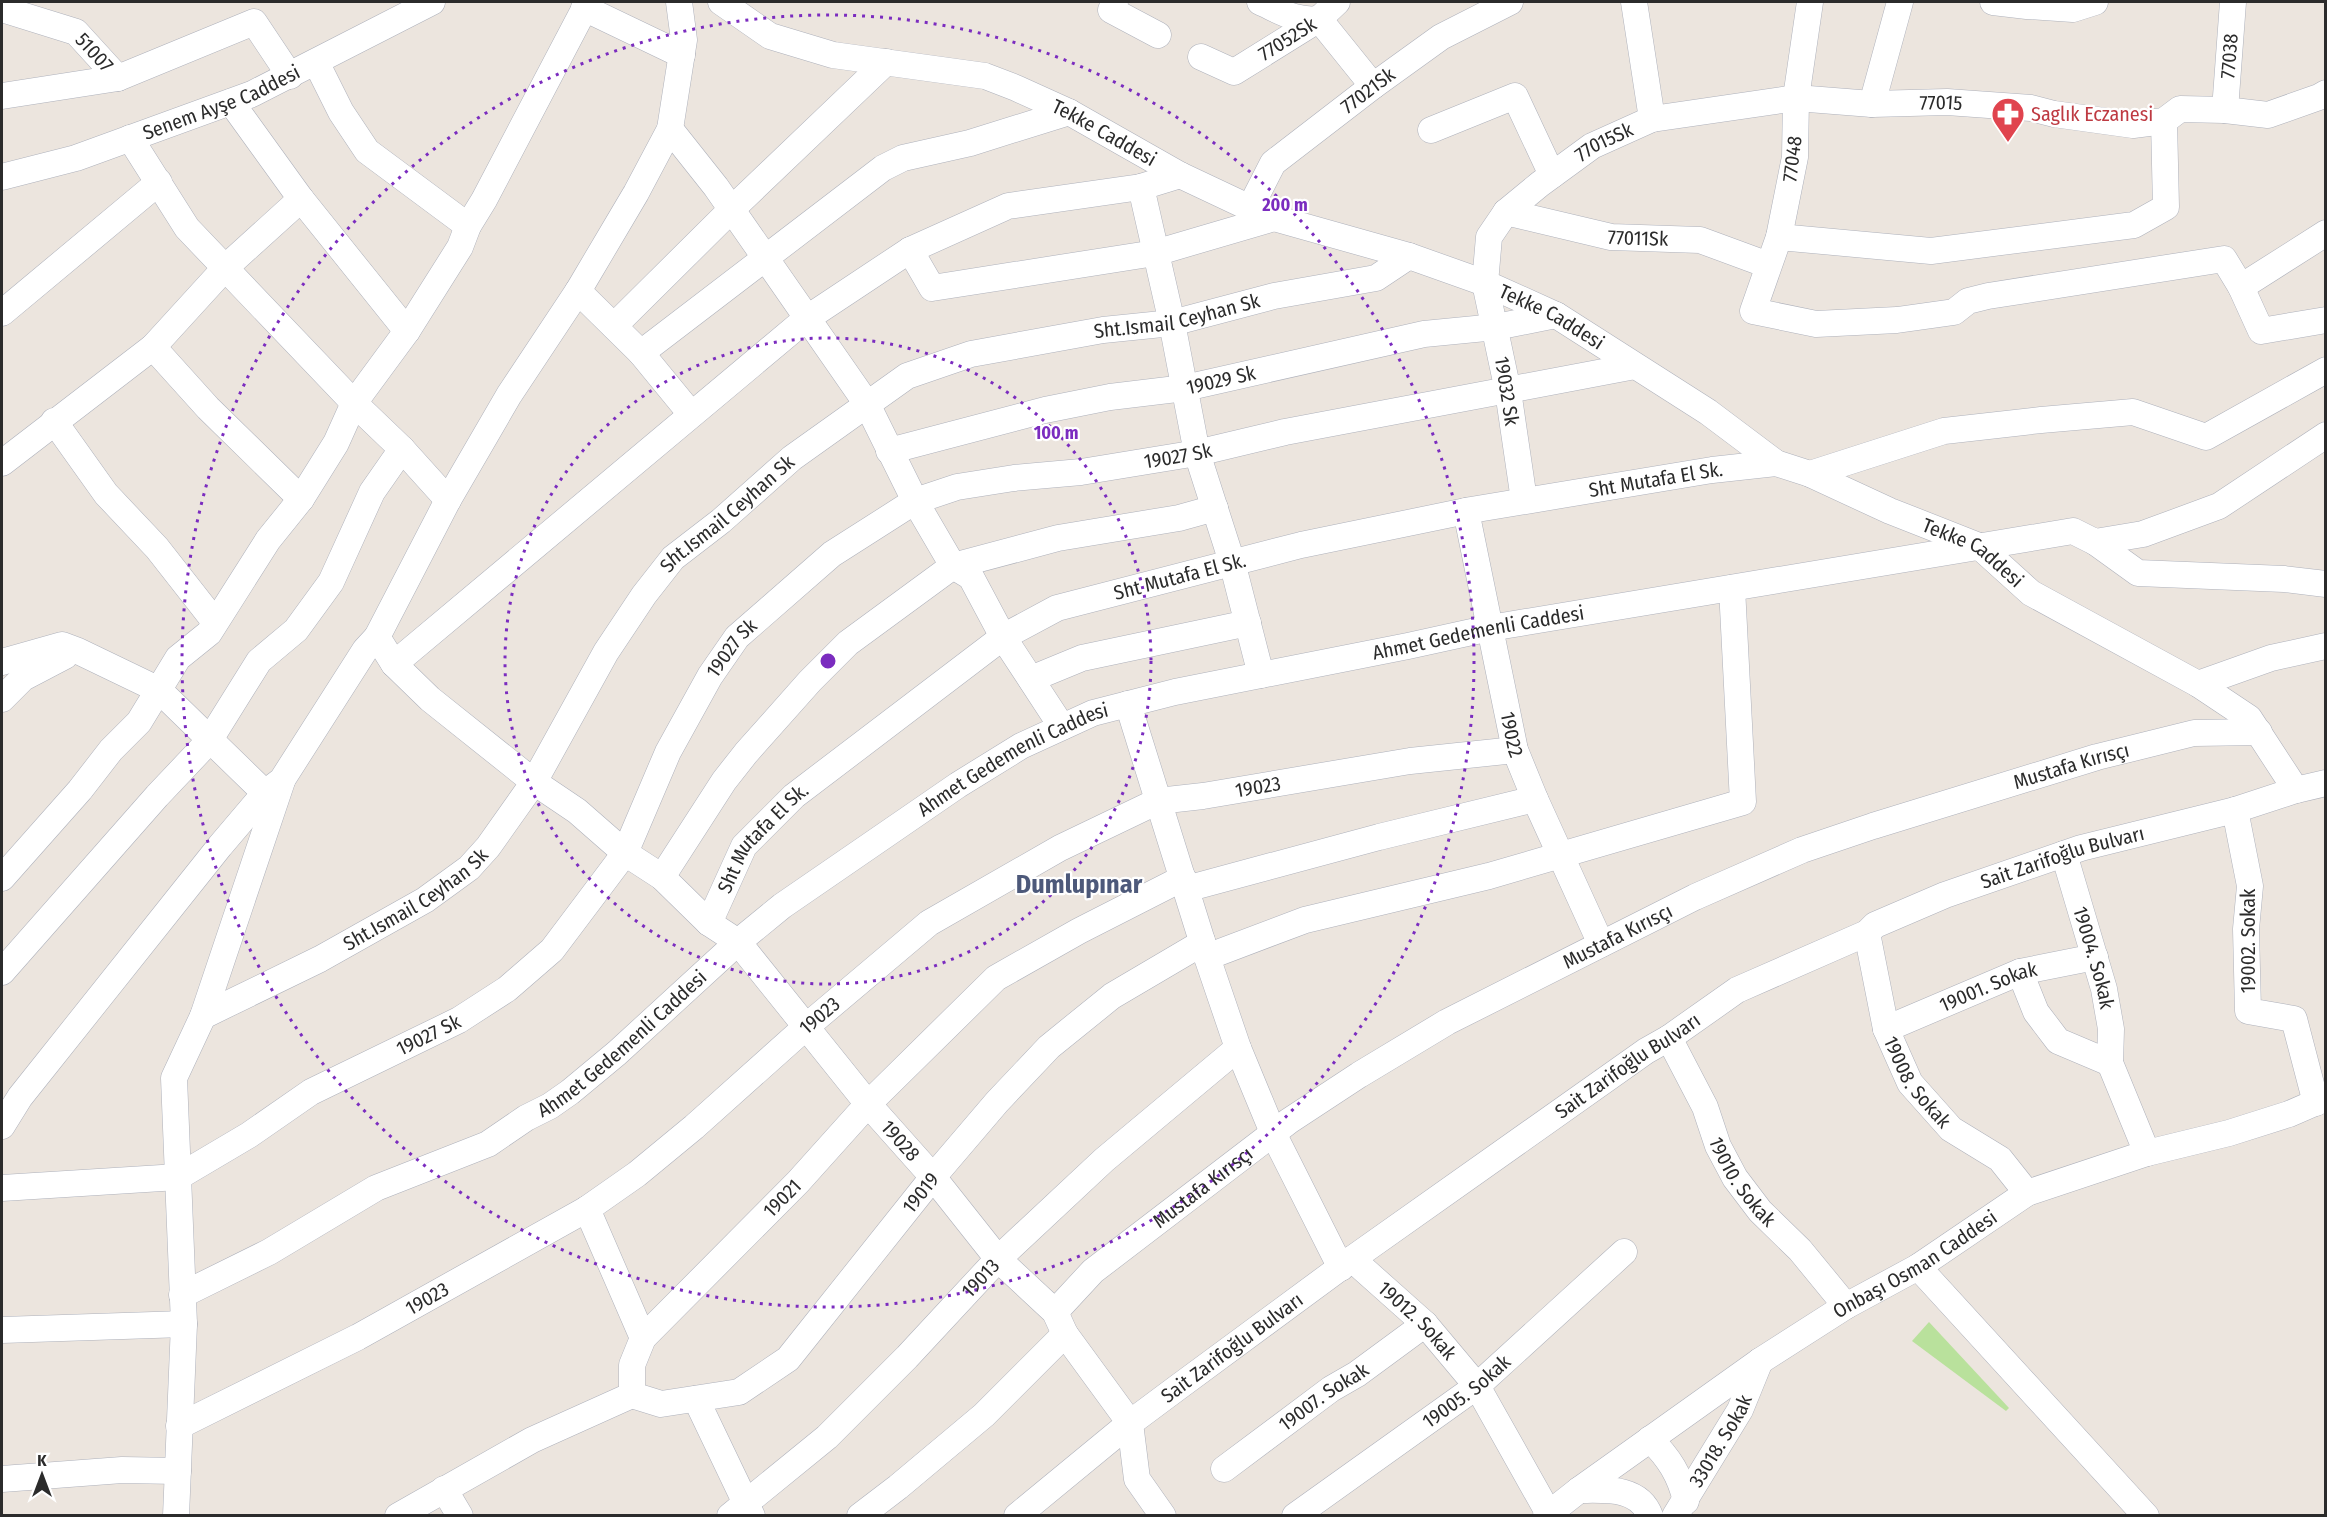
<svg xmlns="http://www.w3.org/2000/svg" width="2327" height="1517" font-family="'Fira Sans Condensed',sans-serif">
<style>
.grass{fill:#b9e19c}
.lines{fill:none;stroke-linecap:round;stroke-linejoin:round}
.minor-casing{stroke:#aeb1bb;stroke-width:27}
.minor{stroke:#fff;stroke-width:26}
.ring{fill:none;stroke:#7b2cbf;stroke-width:3;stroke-dasharray:3 6}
.labels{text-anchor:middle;stroke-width:4.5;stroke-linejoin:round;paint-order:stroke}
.street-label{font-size:20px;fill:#2b2b2b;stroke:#fff}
.health-label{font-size:20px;fill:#be3a42;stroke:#fff;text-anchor:start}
.district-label{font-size:26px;font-weight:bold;fill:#4d597a;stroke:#fff}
.centre{fill:#7b2cbf;stroke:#fff;stroke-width:3}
.ring-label{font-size:18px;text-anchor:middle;font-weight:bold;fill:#7b2cbf;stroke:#fff;stroke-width:4.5;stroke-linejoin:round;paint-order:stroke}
</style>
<rect width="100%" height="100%" fill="#ece5de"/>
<polygon class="grass" points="1929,1322 2009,1408 2006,1411 1912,1341"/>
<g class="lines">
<defs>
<g id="minor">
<path id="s1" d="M721 2 770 36 833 55 985 76 1016 88 1069 112 1180 175 1250 208 1274 218 1409 256 1485 283 1556 315 1708 412 1776 463 1810 474 1890 511 1979 546 2031 593 2198 684 2249 718 2296 790"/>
<polyline points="1115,2 1111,10 1158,35"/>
<path d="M1260 2C1280 11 1296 22 1319 19L1373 86"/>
<polyline points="1634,2 1652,119"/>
<polyline points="1810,2 1796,98 1795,157 1779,237 1753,311 1816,324 1897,320 1954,312 1968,301 1988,296 2224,259 2241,287 2261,331 2326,320"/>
<polyline points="1993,2 2027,6 2073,9 2095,2"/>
<polyline points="584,8 682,55"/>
<path id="s2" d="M2 9 76 32 118 78"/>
<path id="s3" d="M1201 57 1234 72 1319 19 1337 2"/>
<polyline points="316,62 341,112 367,151 468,226"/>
<polyline points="2,96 118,78 254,22 290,76"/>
<polyline points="231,102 301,199 407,331"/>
<polyline points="1872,104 1900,2"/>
<path id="s4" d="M2225 110 2233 2"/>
<polyline points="670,129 716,187 867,404 915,501 953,566 971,577 1003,637 1062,727"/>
<polyline points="1431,130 1515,96 1552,175"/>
<polyline points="130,138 187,228 354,403 402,449 448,500"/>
<path id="s5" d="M2 177 76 158 252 94 432 2"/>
<polyline points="1141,187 1172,323 1197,453 1232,562 1261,675"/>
<path id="s6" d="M1250 208 1273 163 1373 86 1441 37 1510 2"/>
<path id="s7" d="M1506 212 1611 237 1700 240 1768 265"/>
<polyline points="1779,237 1931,251 2134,225 2166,207 2164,121"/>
<polyline points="910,250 932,288 1155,253 1274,218"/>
<polyline points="2241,287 2326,233"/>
<polyline points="578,291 641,353 691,414"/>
<polyline points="2,313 159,182"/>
<polyline points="614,326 731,210 886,62"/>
<polyline points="153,347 208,408 301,499"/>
<polyline points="641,353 883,168 903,158 970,143 1069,112"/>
<polyline points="54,421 106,494 157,548 215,622"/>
<path id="s8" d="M889 451 1045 410 1110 397 1185 388 1424 334 1496 327 1556 315"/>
<polyline points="2,463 153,347 226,267 301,199"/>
<polyline points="1810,474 1944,431 2041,420 2133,412 2206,437 2326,370"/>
<path id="s9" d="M1524 500 1508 391 1485 283 1489 237 1506 212 1540 184 1592 146 1652 119 1796 98 1872 104 1947 102 2031 108 2054 114 2133 125 2164 121 2180 109 2225 110 2268 115 2319 97 2326 93"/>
<path id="s10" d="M1466 511 1515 750 1535 799 1601 944"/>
<polyline points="2095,542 2138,573 2284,579 2326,584"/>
<path id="s11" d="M377 637 394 664 430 699 534 782 577 811 625 853 662 877 709 923 738 942 868 1104 933 1177 998 1259 1055 1312 1065 1334 1130 1423"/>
<polyline points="2,662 62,645 78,651 159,690 265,793"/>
<polyline points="394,664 806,319 910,250 1008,206 1141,187 1180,175"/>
<polyline points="1031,679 1082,658 1248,623"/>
<polyline points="2198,684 2271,658 2326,646"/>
<polyline points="2,699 23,678 65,656"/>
<polyline points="1128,704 1207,957 1238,1048 1274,1135 1341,1268"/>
<polyline points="2235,810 2250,886 2246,929 2248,1011 2294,1019 2316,1103"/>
<path id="s12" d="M2064 854 2104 989 2111 1029 2110 1063 2147 1153"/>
<polyline points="662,877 724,781 746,753 810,681 848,643 953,566 1058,538 1179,518 1215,508"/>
<polyline points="2,878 80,790 111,750 139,722 178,658 209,633 268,540 301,499 336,443 354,403 407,331 460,247 468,226 484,200 588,2"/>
<polyline points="1186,889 1379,837 1535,799"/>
<path id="s13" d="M709 923 744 846 794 796 1003 637 1057 608 1301 545 1471 510 1712 470 1776 463"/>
<path id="s14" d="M1867 933 1886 1029 1910 1083 1951 1129 2000 1159 2027 1193"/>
<polyline points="1207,957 1305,920 1489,876 1743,802 1732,588"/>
<polyline points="2,972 157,796 209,741 259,661 296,630 331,582 372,492 402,449"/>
<polyline points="2020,972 2036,1012 2058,1041 2110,1063"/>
<path id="s15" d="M203 1016 320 959 425 900 469 868 488 847 534 782 606 652 644 595 673 558 721 521 792 458 907 376 971 354 1103 330 1172 323 1274 296 1376 278 1409 256"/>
<path id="s16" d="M1886 1029 2020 972 2095 957"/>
<path id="s17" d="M1669 1038 1705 1107 1718 1146 1735 1178 1760 1211 1800 1250 1846 1306"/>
<polyline points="2,1126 20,1097 220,846 265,793 282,780 365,650 377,637 448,500 509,395 578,291 636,193 670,129 684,40 679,2"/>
<path id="s18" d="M2 1188 178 1177 249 1135 311 1092 459 1020 507 989 552 950 625 853 668 752 710 676 737 637 832 554 915 501 957 487 1014 478 1081 472 1197 453 1285 432 1635 366"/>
<polyline points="587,1209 643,1338"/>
<path id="s19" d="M1352 1259 1425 1324 1477 1386 1549 1514"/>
<polyline points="1918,1267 2146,1516"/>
<path id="s20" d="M182 1295 269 1252 376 1188 488 1144 526 1118 550 1106 570 1092 617 1053 738 942 782 906 958 785 1021 746 1093 713 1175 692 1408 646 1490 628 2073 531 2095 542 2143 534 2219 506 2326 435"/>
<path id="s21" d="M1055 1312 1093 1271 1289 1121 1359 1075 1447 1022 1695 897 1802 850 1873 826 2097 757 2194 733 2259 732"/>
<polyline points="2,1330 184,1324"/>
<path id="s22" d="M632 1395 661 1404 739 1392 788 1359 933 1177 997 1102 1049 1047 1112 996 1202 943V941"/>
<polyline points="696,1399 752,1516"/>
<polyline points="1130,1423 1137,1479 1163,1516"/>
<path id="s23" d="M179 1426 358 1337 587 1209 637 1174 694 1127 807 1026 929 923 1060 848 1158 801 1203 796 1410 761 1515 750"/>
<path d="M1650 1439C1669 1458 1680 1475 1686 1501"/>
<path id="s24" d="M1224 1469 1331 1389 1357 1374 1425 1324"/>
<polyline points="2,1479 122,1470 178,1471"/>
<polyline points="444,1489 460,1516"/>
<path d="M1579 1490C1604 1490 1639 1486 1650 1516"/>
<polyline points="176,1516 184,1324 174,1078 203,1016 282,781"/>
<path id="s25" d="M398 1516 532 1440 632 1395V1365L643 1338 798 1182 868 1104 996 978 1079 931 1183 878"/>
<path id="s26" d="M730 1516 827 1437 907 1357 998 1259 1104 1160 1238 1048"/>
<polyline points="860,1516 898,1487 984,1415 1065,1334"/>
<path id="s27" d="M1017 1516 1130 1423 1177 1388 1352 1259 1646 1051 1669 1038 1737 990 1867 933 1875 925 1945 895 2081 848 2235 810 2296 790 2326 783"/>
<path id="s28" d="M1295 1516 1477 1386 1624 1252"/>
<path id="s29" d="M1546 1516 1579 1490 1760 1361 1846 1306 1918 1267 2027 1193 2147 1153 2229 1133 2289 1114 2326 1098"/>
<path id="s30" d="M1675 1516 1740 1410 1760 1361"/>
</g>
</defs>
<use href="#minor" class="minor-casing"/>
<use href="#minor" class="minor"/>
</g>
<g class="ring">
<circle cx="828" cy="661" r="323"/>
<circle cx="828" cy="661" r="646"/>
</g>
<defs>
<symbol id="pharmacy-pin" viewBox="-11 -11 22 30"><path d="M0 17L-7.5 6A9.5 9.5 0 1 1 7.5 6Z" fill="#e0444e" stroke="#fff"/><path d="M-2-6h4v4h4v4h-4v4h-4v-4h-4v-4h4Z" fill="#fff"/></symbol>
</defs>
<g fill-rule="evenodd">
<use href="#pharmacy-pin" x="1989" y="95" width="38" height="52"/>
</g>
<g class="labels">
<g class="street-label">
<text dy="7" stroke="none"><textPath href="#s3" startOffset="99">77052Sk</textPath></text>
<text dy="7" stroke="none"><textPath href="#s2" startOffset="105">51007</textPath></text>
<text dy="7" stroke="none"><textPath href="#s4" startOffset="54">77038</textPath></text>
<text dy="7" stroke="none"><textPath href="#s6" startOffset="170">77021Sk</textPath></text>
<text dy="7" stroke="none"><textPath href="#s5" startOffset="232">Senem Ayşe Caddesi</textPath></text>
<text dy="7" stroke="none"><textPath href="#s9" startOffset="762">77015</textPath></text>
<text dy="7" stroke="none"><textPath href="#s1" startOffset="411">Tekke Caddesi</textPath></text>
<text dy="7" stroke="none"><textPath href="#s9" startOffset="418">77015Sk</textPath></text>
<text transform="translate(1792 159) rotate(-83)" y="7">77048</text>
<text dy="7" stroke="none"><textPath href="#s7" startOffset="135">77011Sk</textPath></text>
<text dy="7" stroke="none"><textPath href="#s15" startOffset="1251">Sht.Ismail Ceyhan Sk</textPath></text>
<text dy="7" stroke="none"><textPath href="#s1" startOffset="897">Tekke Caddesi</textPath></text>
<text dy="7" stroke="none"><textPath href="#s8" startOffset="340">19029 Sk</textPath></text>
<text transform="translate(1507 391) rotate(81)" y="7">19032 Sk</text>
<text dy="7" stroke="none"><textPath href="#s18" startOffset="1473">19027 Sk</textPath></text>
<text dy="7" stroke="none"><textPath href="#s13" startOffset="1092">Sht Mutafa El Sk.</textPath></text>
<text dy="7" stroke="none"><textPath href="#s15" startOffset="747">Sht.Ismail Ceyhan Sk</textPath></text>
<text dy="7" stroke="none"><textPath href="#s1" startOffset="1383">Tekke Caddesi</textPath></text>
<text dy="7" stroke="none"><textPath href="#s13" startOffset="606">Sht Mutafa El Sk.</textPath></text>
<text dy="7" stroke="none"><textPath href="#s20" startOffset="1482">Ahmet Gedemenli Caddesi</textPath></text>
<text dy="7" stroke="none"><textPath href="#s18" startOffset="969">19027 Sk</textPath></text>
<text dy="7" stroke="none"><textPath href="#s10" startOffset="228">19022</textPath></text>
<text dy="7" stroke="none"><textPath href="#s20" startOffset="996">Ahmet Gedemenli Caddesi</textPath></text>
<text dy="7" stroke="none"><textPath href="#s21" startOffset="1166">Mustafa Kırısçı</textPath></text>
<text dy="7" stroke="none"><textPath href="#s23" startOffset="1269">19023</textPath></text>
<text dy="7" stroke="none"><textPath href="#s13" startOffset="102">Sht Mutafa El Sk.</textPath></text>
<text dy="7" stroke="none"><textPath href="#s27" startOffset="1245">Sait Zarifoğlu Bulvarı</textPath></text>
<text dy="7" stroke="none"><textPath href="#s15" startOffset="243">Sht.Ismail Ceyhan Sk</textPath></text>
<text dy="7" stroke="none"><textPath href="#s21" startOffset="680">Mustafa Kırısçı</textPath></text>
<text transform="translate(2248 941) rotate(-90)" y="7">19002. Sokak</text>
<text dy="7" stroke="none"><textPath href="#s12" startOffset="108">19004. Sokak</textPath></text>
<text dy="7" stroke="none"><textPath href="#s16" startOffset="111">19001. Sokak</textPath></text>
<text dy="7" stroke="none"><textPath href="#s23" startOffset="765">19023</textPath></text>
<text dy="7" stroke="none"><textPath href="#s18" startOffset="465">19027 Sk</textPath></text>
<text dy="7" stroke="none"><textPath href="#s20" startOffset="510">Ahmet Gedemenli Caddesi</textPath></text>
<text dy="7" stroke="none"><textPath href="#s27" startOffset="759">Sait Zarifoğlu Bulvarı</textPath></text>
<text dy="7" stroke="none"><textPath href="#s14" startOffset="160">19008. Sokak</textPath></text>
<text dy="7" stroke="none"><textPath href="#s11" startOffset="732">19028</textPath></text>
<text dy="7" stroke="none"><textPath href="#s17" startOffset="162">19010. Sokak</textPath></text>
<text dy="7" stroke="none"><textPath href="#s21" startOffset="194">Mustafa Kırısçı</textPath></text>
<text dy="7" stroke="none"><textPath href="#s22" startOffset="381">19019</textPath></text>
<text dy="7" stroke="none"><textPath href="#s25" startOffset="520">19021</textPath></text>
<text dy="7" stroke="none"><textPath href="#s29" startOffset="447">Onbaşı Osman Caddesi</textPath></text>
<text dy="7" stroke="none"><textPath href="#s26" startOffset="346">19013</textPath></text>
<text dy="7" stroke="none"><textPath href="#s23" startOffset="279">19023</textPath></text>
<text dy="7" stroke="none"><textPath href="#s19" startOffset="90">19012. Sokak</textPath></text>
<text dy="7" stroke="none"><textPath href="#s27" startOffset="273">Sait Zarifoğlu Bulvarı</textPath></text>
<text dy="7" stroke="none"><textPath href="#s28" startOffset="212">19005. Sokak</textPath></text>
<text dy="7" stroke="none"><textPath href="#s24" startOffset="123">19007. Sokak</textPath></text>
<text dy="7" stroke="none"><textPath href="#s30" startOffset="88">33018. Sokak</textPath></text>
</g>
<g class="health-label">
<text x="2031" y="121">Saglık Eczanesi</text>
</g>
<g class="district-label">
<text x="1079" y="893">Dumlupınar</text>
</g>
</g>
<circle cx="828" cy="661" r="9" class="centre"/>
<g class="ring-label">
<text x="1285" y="211">200 m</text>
<text x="1056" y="439">100 m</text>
</g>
<rect width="2327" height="1517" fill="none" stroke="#2b2b2b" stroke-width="6"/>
<g transform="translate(42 1475)" stroke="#ffffff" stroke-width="4.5" paint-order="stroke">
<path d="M0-4.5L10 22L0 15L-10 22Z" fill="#2b2b2b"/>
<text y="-9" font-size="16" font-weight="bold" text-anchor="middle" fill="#2b2b2b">K</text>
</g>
</svg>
